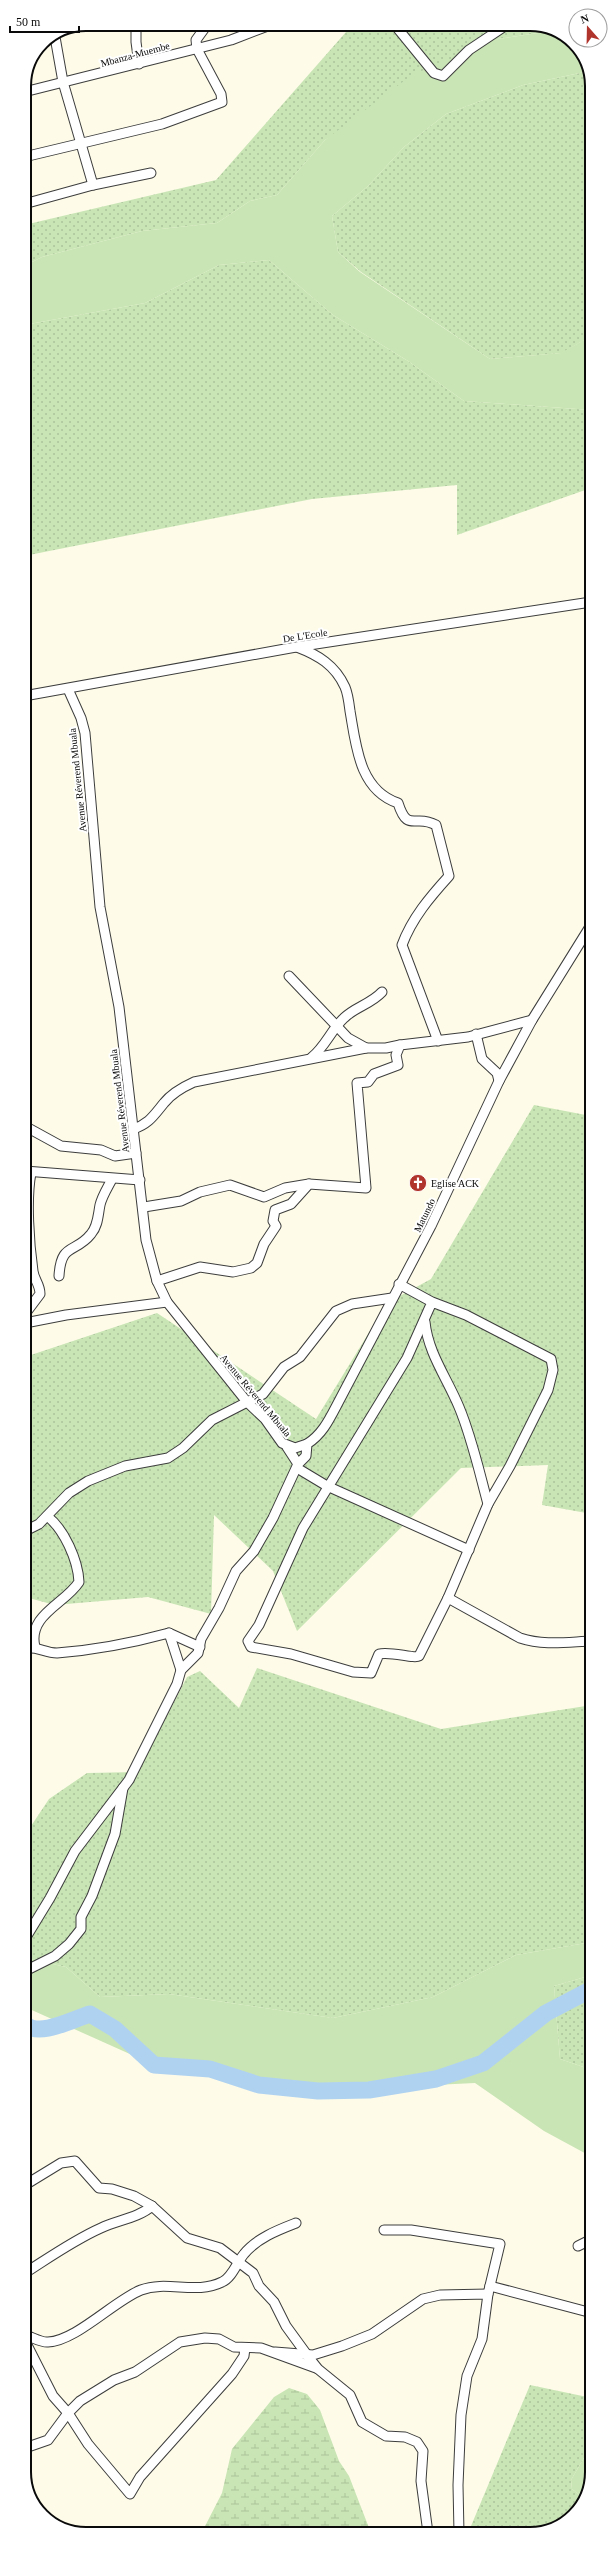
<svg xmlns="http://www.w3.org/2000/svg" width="616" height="2558" font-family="Georgia,serif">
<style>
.grass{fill:url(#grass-dots)}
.wetland{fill:url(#wetland-marsh)}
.garden{fill:#c9e5b5}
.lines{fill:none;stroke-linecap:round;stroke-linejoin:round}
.river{stroke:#b0d2f1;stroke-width:17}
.street-casing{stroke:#3d3d3d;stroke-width:11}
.street{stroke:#fff;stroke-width:9}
.labels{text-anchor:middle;stroke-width:4;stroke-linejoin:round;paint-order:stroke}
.street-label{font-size:10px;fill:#0a0a0a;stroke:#fff}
.poi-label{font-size:10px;fill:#0a0a0a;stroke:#fff;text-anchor:start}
.rim{fill:none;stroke:#0a0a0a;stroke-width:2}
</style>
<defs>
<pattern id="grass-dots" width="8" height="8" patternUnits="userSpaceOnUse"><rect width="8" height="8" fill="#c9e5b5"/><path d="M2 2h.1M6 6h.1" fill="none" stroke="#abc39a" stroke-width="1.8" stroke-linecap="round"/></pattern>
<pattern id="wetland-marsh" width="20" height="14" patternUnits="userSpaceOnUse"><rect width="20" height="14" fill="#c9e5b5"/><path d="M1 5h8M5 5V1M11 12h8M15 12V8" fill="none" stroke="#abc39a"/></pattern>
</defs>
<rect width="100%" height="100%" fill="#fefce8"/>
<g class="grass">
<polygon points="378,24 538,25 552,31 498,39 325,140 277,195 250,201 217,223 142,231 42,257 24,266 24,225 216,180 346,32"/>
<polygon points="589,71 591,74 591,336 562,353 490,359 361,272 338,252 332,216 368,186 404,147 446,114 523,85"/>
<polygon points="269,260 333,315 408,361 464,401 591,410 591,488 457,535 457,485 312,499 24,556 24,325 145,303 219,265"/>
<polygon points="534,1105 591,1116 592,1514 542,1505 548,1465 461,1468 297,1631 273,1571 214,1515 211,1614 148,1597 55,1605 25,1597 25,1357 157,1313 316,1419 387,1303 431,1279"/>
<polygon points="257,1668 441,1729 592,1705 592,1942 516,1955 433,1997 333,2018 169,1994 100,1997 66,1967 25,1958 25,1835 49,1799 87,1773 138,1772 187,1677 200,1671 239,1708"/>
<polygon points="592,1975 592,2070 560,2059 554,1986"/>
<polygon points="530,2385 592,2398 592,2444 571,2480 572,2489 582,2497 577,2513 542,2533 454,2533 471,2526"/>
</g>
<polygon class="wetland" points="289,2388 307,2394 320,2410 339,2461 349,2476 371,2533 201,2534 222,2493 232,2449 274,2397"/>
<g class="garden">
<polygon points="552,31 571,40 589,71 523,85 446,114 404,147 368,186 332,216 338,252 360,272 490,359 561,353 591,336 591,410 464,401 408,361 333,315 269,260 219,265 145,303 24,325 24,266 42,257 142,231 217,223 250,201 277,195 325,140 412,75 498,39"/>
<polygon points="592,1942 592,1975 554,1986 560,2059 592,2070 592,2157 544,2131 475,2083 335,2090 170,2072 25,2007 25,1958 66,1967 100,1997 169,1994 333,2018 433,1997 516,1955"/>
<polygon points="592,2444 592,2472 582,2497 572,2489 571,2480"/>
</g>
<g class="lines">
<path class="river" d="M25 2024C39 2038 73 2019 90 2014L115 2029 154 2065 210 2069 259 2085 318 2091 369 2090 436 2079 483 2063 546 2013 592 1989"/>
<defs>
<g id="street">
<polyline points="136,24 136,42 139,64"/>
<polyline points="394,24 434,73 443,76 469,50 508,24"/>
<polyline points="55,37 63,82 93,185"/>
<polyline points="24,92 231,40 273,24"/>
<polyline points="24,157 162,124 222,102 221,94 197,49 196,40 204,29 203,24"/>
<polyline points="24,204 93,185 151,173"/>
<path d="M297 647C318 655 335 665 345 687 348 694 349 703 350 711 356 745 359 790 398 803 408 834 415 813 436 825L449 876C430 897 412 918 402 945L438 1041"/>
<polyline points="68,689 81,718 85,733 100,907 119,1007 146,1240 157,1281 167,1302 247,1402 265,1419 282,1443 295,1448 307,1444"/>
<polyline points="24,696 296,647 591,602"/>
<polyline points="289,976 348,1038 366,1048"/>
<polyline points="476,1034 482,1059 497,1073 499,1081"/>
<path d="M312 1057C325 1047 331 1030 344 1018 355 1007 371 1004 382 992"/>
<polyline points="30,1129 61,1146 101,1150 115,1156 136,1153"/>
<path d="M133 1129C149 1124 154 1115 164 1103 171 1094 183 1087 194 1082L366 1048H386L400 1045"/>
<polyline points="25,1171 140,1180"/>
<polyline points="144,1207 181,1201 200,1192 230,1185 264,1197 285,1188 309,1184"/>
<path d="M59 1276C61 1242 75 1254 91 1234 98 1226 98 1215 100 1205 102 1196 108 1187 112 1179"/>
<polyline points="157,1281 200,1267 233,1272 251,1268 257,1263 264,1244 276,1226 273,1221 275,1210 291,1204 309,1184 366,1188 357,1083 368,1082 374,1074 398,1065 396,1055 400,1045 468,1037 532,1020"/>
<path d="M399 1284 432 1302 407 1358 303 1528 259 1625 248 1641 251 1647 291 1654 353 1672 371 1673 379 1654C391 1651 414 1659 419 1656L448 1598 488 1504 510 1466 548 1390 553 1370 551 1359 466 1315 432 1302"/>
<path d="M25 1314 40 1294C40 1284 34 1280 33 1271 29 1243 26 1199 31 1173"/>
<path d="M425 1322C428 1353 447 1378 459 1407 472 1438 479 1471 488 1504"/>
<polyline points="25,1323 66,1315 167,1302"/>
<polyline points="287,1447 298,1464"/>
<polyline points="297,1468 327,1486 469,1550"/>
<polyline points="25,1531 39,1524 69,1493 88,1481 125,1466 168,1458 183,1448 212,1420 263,1394 284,1367 300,1357 336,1311 352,1304 392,1298"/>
<path d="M448 1598 520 1638C544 1646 567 1642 592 1641"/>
<polyline points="169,1633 200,1647"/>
<path d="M35 1647C27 1615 65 1604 79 1582 78 1560 64 1529 47 1516"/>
<path d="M25 1648C37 1646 45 1653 57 1653 96 1650 132 1643 169 1633L181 1670"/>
<path d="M25 1939 50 1898 75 1851 129 1780 177 1684 181 1670 198 1653 201 1639 219 1608 236 1571 254 1551 273 1518 298 1464 306 1456 307 1444C323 1434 330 1418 339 1401L431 1226 499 1081 532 1020 591 925"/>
<polyline points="25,1971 55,1956 69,1944 81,1929 81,1917 92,1896 115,1834 123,1788"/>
<polyline points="25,2185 61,2163 75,2161 99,2188 112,2189 134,2196 152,2206 187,2238 220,2248 253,2273 259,2286 274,2302 286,2326 310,2359 318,2369 350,2395 362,2422 386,2436 405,2437 417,2442 423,2451 421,2481 428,2533"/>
<polyline points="384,2230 411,2230 500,2244 488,2294"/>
<polyline points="578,2246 592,2239"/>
<path d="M25 2273C50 2257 74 2240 101 2228 118 2220 138 2218 152 2206"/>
<polyline points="490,2286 592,2313"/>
<path d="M25 2335C32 2337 42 2343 48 2342 76 2341 115 2300 141 2290 167 2280 196 2295 222 2282 232 2278 237 2262 244 2254 257 2238 278 2230 296 2223"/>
<polyline points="25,2341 53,2396 68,2413 88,2444 130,2494 140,2477 232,2374 244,2356 245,2348"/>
<polyline points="275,2352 313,2355 342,2346 372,2334 423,2299 440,2295 488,2294 482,2339 467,2376 461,2415 458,2485 459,2533"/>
<polyline points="25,2448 48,2440 68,2413 80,2401 114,2380 135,2372 180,2342 205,2338 219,2339 234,2347 261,2348 316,2368"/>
</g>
</defs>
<use href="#street" class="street-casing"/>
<use href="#street" class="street"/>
</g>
<defs>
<symbol id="church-disc" viewBox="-11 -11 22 22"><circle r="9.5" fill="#b0332c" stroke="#fff"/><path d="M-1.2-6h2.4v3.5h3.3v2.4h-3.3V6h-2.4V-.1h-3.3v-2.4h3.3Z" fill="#fff"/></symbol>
</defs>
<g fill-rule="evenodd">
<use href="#church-disc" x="408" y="1173" width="20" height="20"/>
</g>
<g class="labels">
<g class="street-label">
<text transform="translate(135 54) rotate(-15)" y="4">Mbanza-Muembe</text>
<text transform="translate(305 635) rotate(-9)" y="4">De L'Ecole</text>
<text transform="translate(77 780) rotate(-96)" y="4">Avenue Réverend Mbuala</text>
<text transform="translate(119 1101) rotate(-97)" y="4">Avenue Réverend Mbuala</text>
<text transform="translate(424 1215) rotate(-64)" y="4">Matundo</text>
<text transform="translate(256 1395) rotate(50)" y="4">Avenue Réverend Mbuala</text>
</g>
<g class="poi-label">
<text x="431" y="1187">Eglise ACK</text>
</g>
</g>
<path d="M0 0H616V2558H0ZM86 31H530A55 55 0 0 1 585 86V2472A55 55 0 0 1 530 2527H86A55 55 0 0 1 31 2472V86A55 55 0 0 1 86 31Z" fill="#fff" fill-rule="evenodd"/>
<path class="rim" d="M86 31H530A55 55 0 0 1 585 86V2472A55 55 0 0 1 530 2527H86A55 55 0 0 1 31 2472V86A55 55 0 0 1 86 31Z"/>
<g transform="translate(588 28) rotate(340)"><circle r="19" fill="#ffffff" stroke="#9d9d9d"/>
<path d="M0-3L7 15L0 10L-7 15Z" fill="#b0332c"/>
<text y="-6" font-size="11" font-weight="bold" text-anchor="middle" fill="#0a0a0a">N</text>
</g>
<path d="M10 26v6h69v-6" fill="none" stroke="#0a0a0a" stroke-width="2"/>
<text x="16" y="26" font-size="12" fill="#0a0a0a" stroke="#ffffff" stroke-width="3" paint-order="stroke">50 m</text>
</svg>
